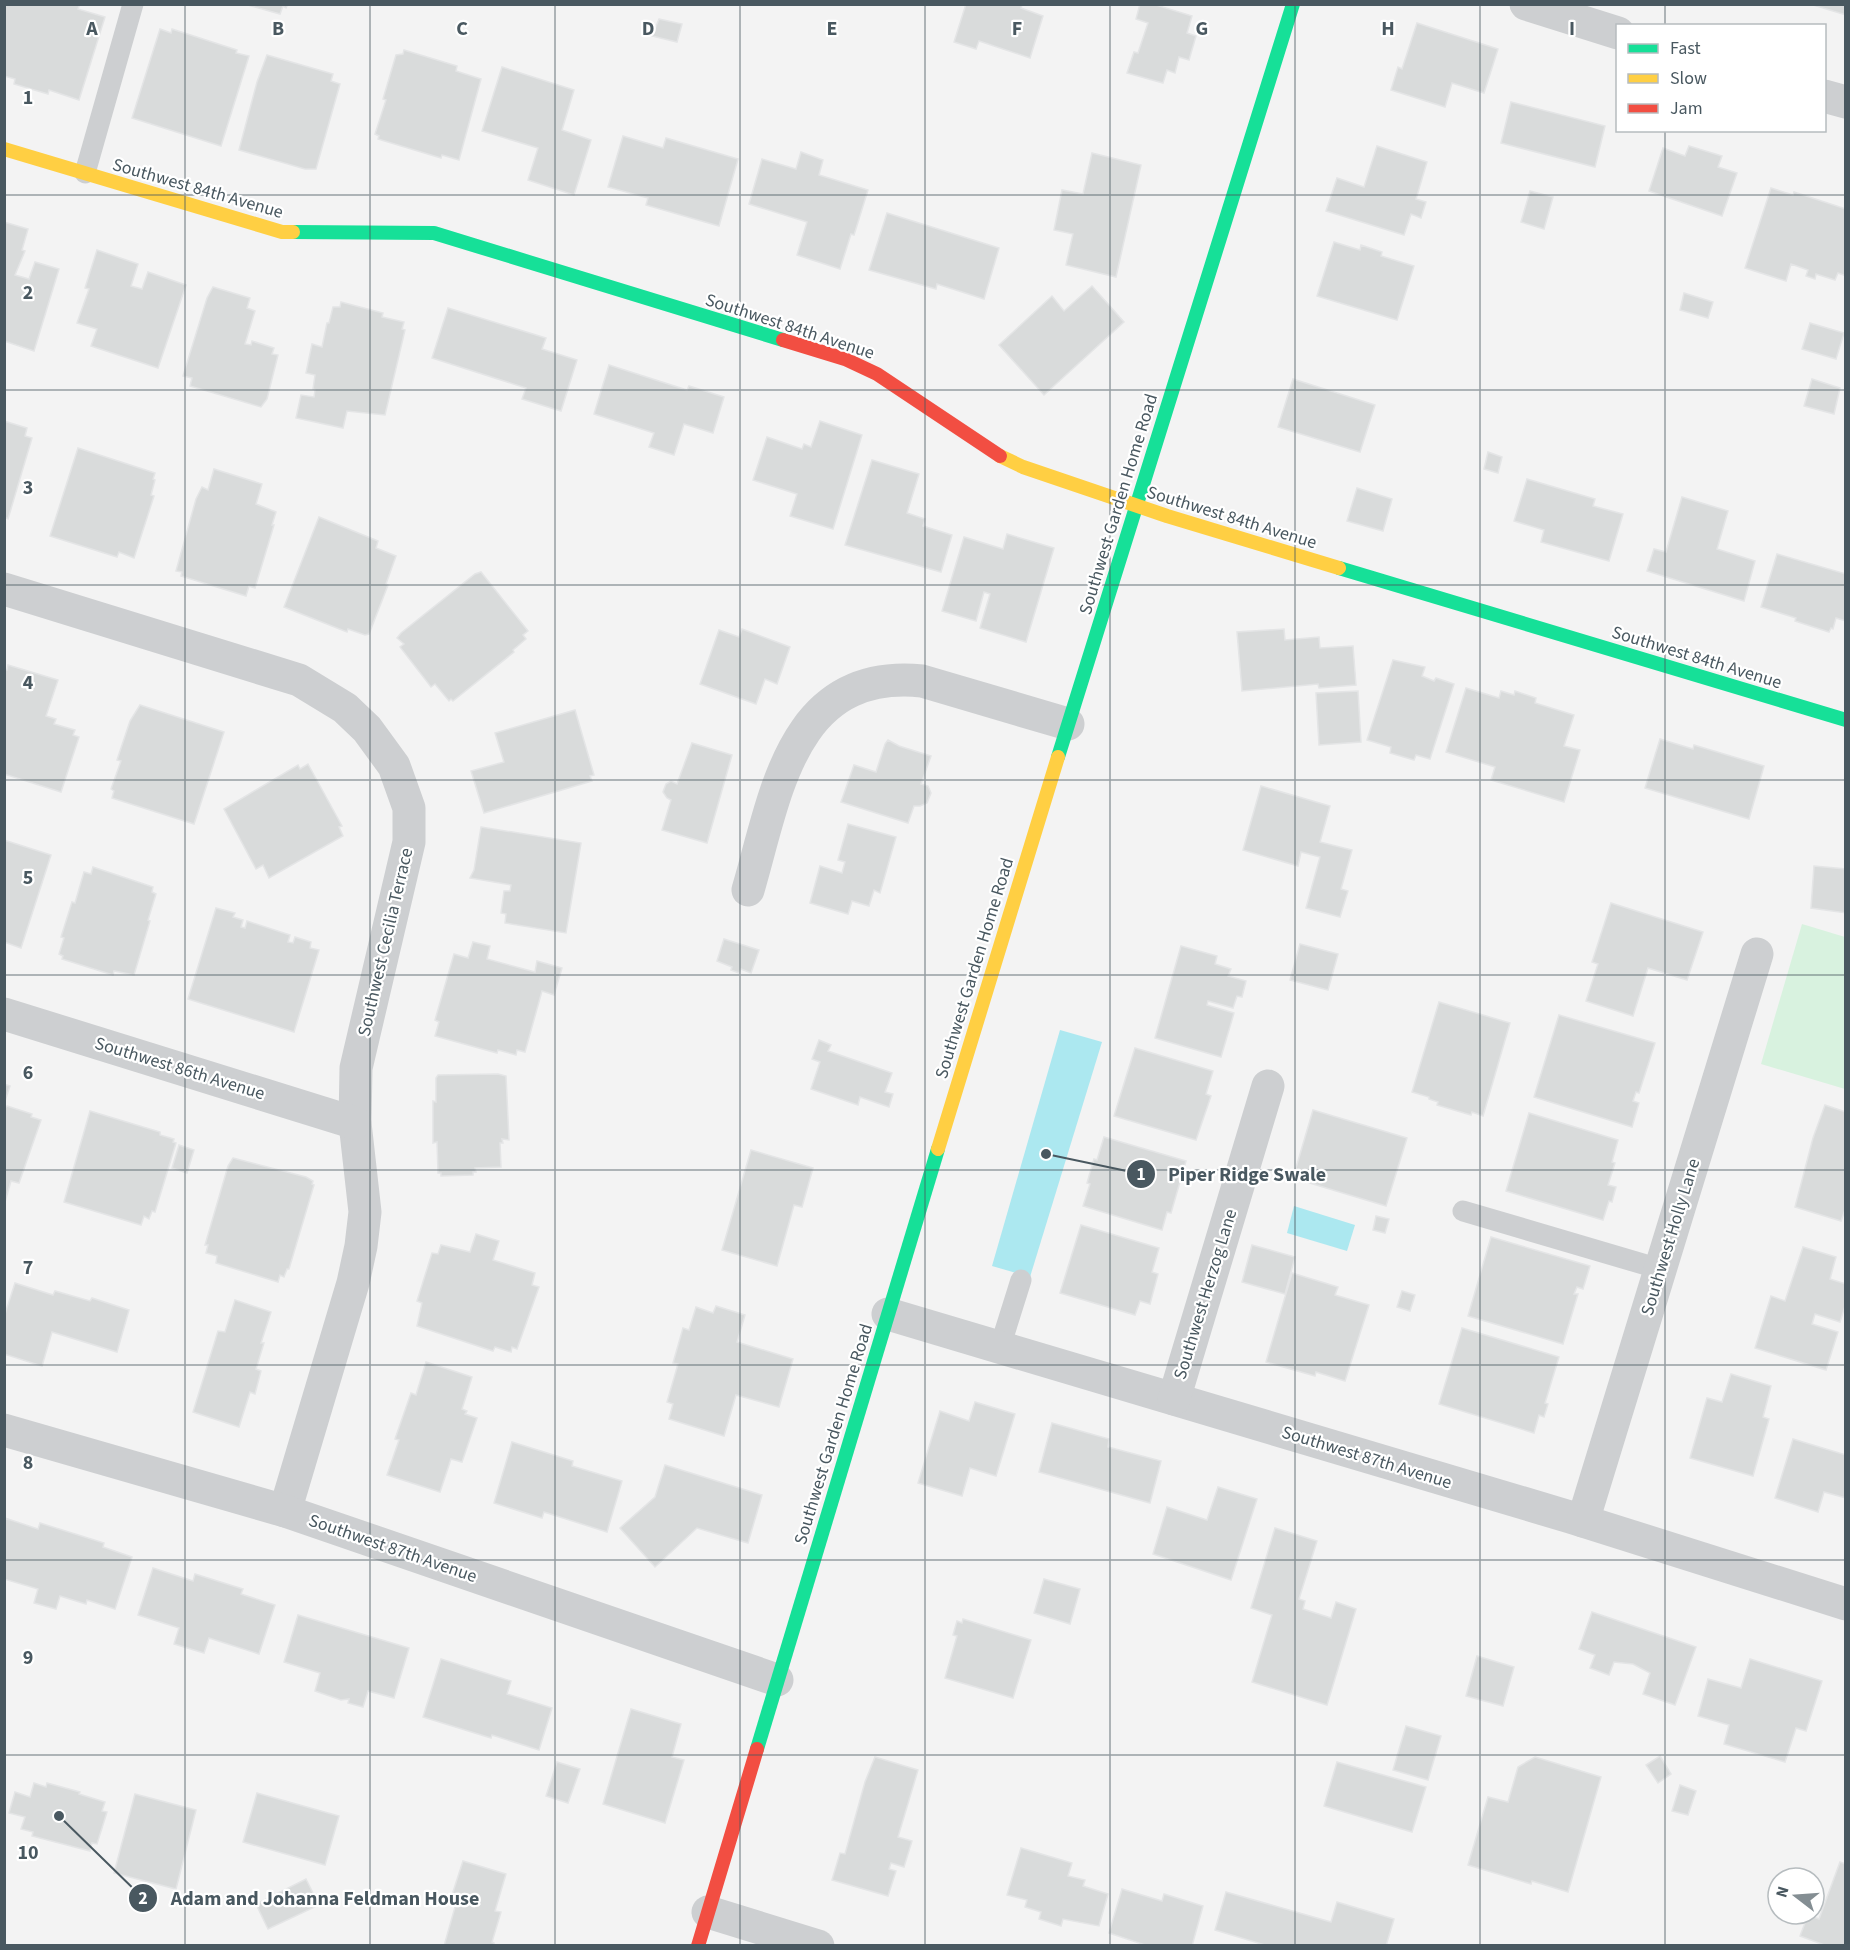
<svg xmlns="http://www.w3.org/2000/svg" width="1850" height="1950" font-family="'Source Sans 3',sans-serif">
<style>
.green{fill:#d8f2df}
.water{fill:#ace8f0}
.building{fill:#d9dbdb;stroke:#e4e5e6;stroke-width:1.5}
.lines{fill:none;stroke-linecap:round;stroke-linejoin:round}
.lane{stroke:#cdcfd1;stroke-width:21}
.street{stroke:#cdcfd1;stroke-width:33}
.fast{stroke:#16e098;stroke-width:14}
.slow{stroke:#ffcf43;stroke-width:14}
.jam{stroke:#f24e42;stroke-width:14}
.grid{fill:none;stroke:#495860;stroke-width:1.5;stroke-opacity:0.55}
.labels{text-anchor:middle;stroke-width:4.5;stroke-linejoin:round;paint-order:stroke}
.street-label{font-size:18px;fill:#495860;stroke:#fff}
.grid-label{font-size:20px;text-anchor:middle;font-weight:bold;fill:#495860;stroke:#fff;stroke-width:4.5;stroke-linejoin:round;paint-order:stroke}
.leader{fill:none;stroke:#495860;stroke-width:2}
.callout-dot{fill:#495860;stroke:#fff;stroke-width:2}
.mark-label{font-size:18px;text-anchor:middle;font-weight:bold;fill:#fff}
.callout-label{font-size:20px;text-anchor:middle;font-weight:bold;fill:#495860;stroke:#fff;stroke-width:4.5;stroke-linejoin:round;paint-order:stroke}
</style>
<rect width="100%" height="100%" fill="#f3f3f3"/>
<polygon class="green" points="1802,924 1845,937 1845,1089 1761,1064"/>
<g class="water">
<polygon points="1060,1030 1102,1042 1030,1277 992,1266"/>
<polygon points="1294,1206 1355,1225 1347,1251 1287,1233"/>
</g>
<g class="building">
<polygon points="4,4 80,4 78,9 105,17 79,100 49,90 48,94 14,84 15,79 4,76"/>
<polygon points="244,4 288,4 286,8 283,6 280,14"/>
<polygon points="966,4 1022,4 1021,8 1043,16 1030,58 979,41 976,49 954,42"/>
<polygon points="1140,4 1153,4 1192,16 1187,33 1196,36 1189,60 1179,57 1175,73 1167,70 1163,83 1127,73 1134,52 1138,53 1148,23 1136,19"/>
<polygon points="1813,4 1846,4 1846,15 1813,5"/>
<polygon points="659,19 682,24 677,42 652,36"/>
<polygon points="1417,23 1498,49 1484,93 1452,83 1445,107 1391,90 1398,67 1402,69"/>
<polygon points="160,29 171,33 172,29 237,50 236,53 249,56 221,146 132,118"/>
<polygon points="404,50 457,66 456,71 481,79 459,160 442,155 441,158 378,139 379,136 375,134 386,100 383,99 396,55 403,54"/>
<polygon points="267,55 333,74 331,81 340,84 316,169 305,169 239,150 257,82"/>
<polygon points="502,67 574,90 562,130 591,140 574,195 528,180 538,148 482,131"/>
<polygon points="1511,102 1605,126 1595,167 1501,143"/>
<polygon points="623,136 663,148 666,138 738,159 719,226 646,205 648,198 608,187"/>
<polygon points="1377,146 1427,162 1416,199 1426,202 1421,218 1411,214 1404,235 1326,211 1337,178 1364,187"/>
<polygon points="1689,146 1722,156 1718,167 1737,173 1722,216 1649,191 1663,148 1685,156"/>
<polygon points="801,152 823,160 819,175 868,190 854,235 851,234 840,269 797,255 807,222 749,204 762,159 796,169"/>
<polygon points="1092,153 1141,165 1116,277 1066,265 1073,234 1054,230 1062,190 1083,194"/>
<polygon points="1771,188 1793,195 1794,192 1846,209 1846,276 1838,273 1835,280 1816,274 1815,279 1806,276 1808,270 1791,264 1786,281 1745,268"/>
<polygon points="1530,191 1553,197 1544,229 1521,222"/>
<polygon points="887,213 999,248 984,299 937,284 936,289 869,270"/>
<polygon points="4,222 28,229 22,250 25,251 15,275 29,279 35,262 59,269 34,351 4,341"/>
<polygon points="1334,242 1360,250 1361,245 1382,252 1381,256 1414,266 1397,320 1317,296"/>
<polygon points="97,250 138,264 131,286 142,289 148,272 186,285 158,368 91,346 97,329 77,323 89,289 85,288"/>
<polygon points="1092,286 1124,322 1044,395 999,345 1052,296 1064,311"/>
<polygon points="213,287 250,298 247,308 255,311 245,344 251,345 252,341 274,348 272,354 278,355 267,399 261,407 190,386 192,378 183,376 207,298"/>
<polygon points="1684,293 1713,302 1708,318 1680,310"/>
<polygon points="341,302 383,313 382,317 404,322 402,329 405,330 385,415 347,411 343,428 296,418 301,395 314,397 315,390 313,389 315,375 306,373 312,344 322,347 327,323 329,323 333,307 340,307"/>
<polygon points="448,308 546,338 542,349 577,360 561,411 522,399 526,388 432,358"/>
<polygon points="1810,323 1844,333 1836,359 1802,349"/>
<polygon points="609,365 687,390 689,386 724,397 713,433 684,424 674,455 649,447 654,433 594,414"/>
<polygon points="1293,379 1375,405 1360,452 1278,427"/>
<polygon points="1812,379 1840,388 1834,414 1804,406"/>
<polygon points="4,421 27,428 25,436 32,438 8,519 4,517"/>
<polygon points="820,421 862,435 833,529 790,516 797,494 753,480 767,437 802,449 804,444 811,447"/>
<polygon points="78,448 155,473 153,479 155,480 151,495 154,496 134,558 119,552 117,557 50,536"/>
<polygon points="1488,452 1502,457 1498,473 1484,469"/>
<polygon points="872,460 919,474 907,513 925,519 923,526 952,535 941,572 845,545"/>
<polygon points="214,469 262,484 256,504 276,512 272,525 274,525 255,588 249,586 246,596 181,576 182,572 176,571 196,499 202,487 208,490"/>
<polygon points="1527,479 1595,499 1593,506 1623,514 1609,561 1541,542 1544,530 1514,521"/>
<polygon points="1357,488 1392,499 1383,531 1347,521"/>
<polygon points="1682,497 1728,511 1717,549 1755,561 1744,601 1647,571 1654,549 1666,552"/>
<polygon points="319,517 378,541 376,548 396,556 386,584 388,585 369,634 365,635 348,629 347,632 284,607"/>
<polygon points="1007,534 1054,548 1026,642 980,628 990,594 984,592 976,621 942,611 964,537 1003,549"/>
<polygon points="1777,554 1846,574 1846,621 1836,618 1833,629 1831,628 1829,632 1795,621 1796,618 1761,607"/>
<polygon points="481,572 528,631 523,635 526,639 513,650 514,652 453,701 451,699 449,701 435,684 431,687 400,647 404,644 397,638 401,633 475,574"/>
<polygon points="742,629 790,647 777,684 765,679 756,704 700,684 719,630 739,637"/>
<polygon points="1284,629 1285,640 1319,637 1320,648 1353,646 1356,685 1319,688 1318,684 1242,691 1237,632"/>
<polygon points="1393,660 1425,667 1422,676 1434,681 1436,678 1454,684 1430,759 1416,755 1414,760 1390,753 1391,747 1367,740"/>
<polygon points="8,665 58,680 46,716 56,719 54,724 75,730 73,735 79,737 61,792 4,774 4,669 7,670"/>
<polygon points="1466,688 1499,698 1501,691 1514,695 1515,691 1536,698 1535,703 1574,715 1564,746 1580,750 1564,802 1491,780 1495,767 1446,752"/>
<polygon points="1358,691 1361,742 1319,745 1316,693"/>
<polygon points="140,705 224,732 194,824 112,798 114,791 111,789 121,761 117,760 130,721"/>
<polygon points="575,710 594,775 590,776 592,781 484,813 471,771 504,762 495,733"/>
<polygon points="1660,739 1693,749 1694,745 1764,766 1749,819 1645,788"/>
<polygon points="888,740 899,746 931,756 921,784 928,786 931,793 927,803 920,806 914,806 908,823 841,802 854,765 876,772 885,744"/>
<polygon points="692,743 732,755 707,843 662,830 671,800 667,798 663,792 666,784 671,781 677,784"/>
<polygon points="308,764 342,826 339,827 343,836 269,878 263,865 256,869 224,809 298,765 300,769"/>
<polygon points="1261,786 1330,806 1320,842 1352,850 1341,889 1348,891 1340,917 1306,908 1320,857 1301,852 1298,866 1243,850"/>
<polygon points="848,824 896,837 880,893 874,890 869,906 852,901 848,914 810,903 820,866 842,873 845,862 838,860"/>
<polygon points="481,827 581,843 566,933 505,923 506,914 501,913 504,891 510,891 511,885 470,878 474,870"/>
<polygon points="4,840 51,855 21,948 4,942"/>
<polygon points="1814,866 1846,869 1846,913 1811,908"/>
<polygon points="93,867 153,887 152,892 156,894 148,920 150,921 134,975 114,971 113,975 62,959 63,956 59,954 64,938 61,937 72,902 75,903 84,872 91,874"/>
<polygon points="1611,903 1703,932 1687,980 1648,968 1633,1016 1586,1001 1598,964 1592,962"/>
<polygon points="216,908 235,913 233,917 243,920 241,927 245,928 247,921 290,935 288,942 293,943 295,937 311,942 310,948 319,950 294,1032 188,999"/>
<polygon points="724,939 759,950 751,973 741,969 739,973 731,970 732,967 717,961"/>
<polygon points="473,942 490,946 487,959 535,972 537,961 562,968 554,995 542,991 525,1052 517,1050 516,1055 498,1050 497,1053 435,1036 439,1022 435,1020 454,954 468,958"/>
<polygon points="1300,944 1338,954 1328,990 1290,980"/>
<polygon points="1181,946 1217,956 1215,964 1231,969 1228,976 1246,981 1242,997 1237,996 1233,1008 1208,1001 1207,1005 1234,1013 1221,1057 1155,1038"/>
<polygon points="1439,1002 1510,1023 1483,1116 1472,1112 1471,1115 1437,1105 1438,1102 1429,1099 1429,1097 1412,1092"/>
<polygon points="1559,1015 1655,1043 1639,1093 1636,1092 1633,1101 1639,1103 1632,1127 1534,1097"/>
<polygon points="819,1040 831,1045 828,1051 892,1073 885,1092 893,1094 889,1107 860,1097 858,1105 811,1089 820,1062 812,1059"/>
<polygon points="1135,1048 1213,1071 1206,1094 1211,1096 1196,1140 1114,1116"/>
<polygon points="498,1074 506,1076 509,1140 502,1139 503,1143 500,1143 501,1167 475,1168 476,1172 473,1172 473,1175 441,1176 441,1173 438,1173 437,1142 433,1143 433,1101 436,1102 436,1078 438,1075"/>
<polygon points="4,1084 10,1086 4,1104"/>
<polygon points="1825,1105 1846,1112 1846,1207 1841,1221 1795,1207 1813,1138"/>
<polygon points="7,1106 32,1114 31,1117 41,1120 19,1183 11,1181 5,1202 4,1109"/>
<polygon points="1313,1110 1407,1138 1386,1206 1293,1178"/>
<polygon points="90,1111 160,1132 160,1135 174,1139 173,1142 176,1143 155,1212 152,1211 149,1219 144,1216 141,1225 64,1202"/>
<polygon points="1529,1113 1618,1140 1612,1162 1615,1163 1608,1185 1616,1187 1612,1202 1609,1201 1603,1220 1506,1191"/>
<polygon points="1104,1137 1186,1161 1171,1213 1167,1212 1162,1230 1083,1206 1090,1184 1087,1183 1094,1159 1097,1160"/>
<polygon points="179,1145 194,1150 187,1173 172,1168"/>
<polygon points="751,1150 813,1168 802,1207 794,1205 777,1266 722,1250"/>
<polygon points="233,1158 306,1177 313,1181 312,1184 314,1185 289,1269 287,1269 284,1277 280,1275 278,1282 216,1263 217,1256 206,1253 208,1245 205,1245 228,1166"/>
<polygon points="1376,1216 1389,1219 1385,1233 1373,1230"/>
<polygon points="1081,1225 1159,1248 1152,1272 1158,1274 1150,1304 1140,1301 1135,1315 1060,1293"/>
<polygon points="476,1234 499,1241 493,1260 535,1273 532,1285 539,1287 517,1349 512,1347 511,1352 495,1347 493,1351 417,1326 422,1303 417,1301 432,1253 438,1254 441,1245 470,1252"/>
<polygon points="1491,1237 1590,1266 1583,1289 1577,1287 1574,1294 1578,1294 1563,1344 1468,1316"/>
<polygon points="1252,1245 1295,1257 1285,1294 1242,1282"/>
<polygon points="1803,1247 1836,1257 1830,1279 1846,1284 1846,1303 1840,1322 1815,1314 1812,1324 1838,1332 1826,1370 1755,1348 1771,1296 1785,1301"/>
<polygon points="1292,1273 1338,1287 1335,1295 1369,1305 1345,1381 1316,1372 1315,1376 1266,1362"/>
<polygon points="15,1283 53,1295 55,1291 90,1301 92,1298 129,1310 117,1352 52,1332 42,1366 4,1354 4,1317"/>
<polygon points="1402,1291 1415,1295 1410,1311 1397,1307"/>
<polygon points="235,1300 271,1312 261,1343 264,1343 256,1369 261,1371 255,1394 250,1392 239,1427 193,1412 218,1331 225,1332"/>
<polygon points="716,1306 745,1315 737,1342 793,1359 779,1407 736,1395 724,1436 669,1419 673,1404 667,1402 678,1364 673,1363 683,1328 689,1330 696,1307 713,1313"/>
<polygon points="1462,1328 1559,1357 1545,1403 1548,1404 1544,1417 1539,1415 1534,1433 1439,1404"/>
<polygon points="426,1362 472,1377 462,1409 467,1411 465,1414 477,1418 462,1462 451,1459 440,1492 387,1475 399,1440 395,1439 411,1393 416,1395"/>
<polygon points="1731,1374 1771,1386 1763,1417 1769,1419 1753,1476 1690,1458 1707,1398 1722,1402"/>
<polygon points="975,1402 1015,1414 996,1476 970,1468 962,1496 918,1483 940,1411 969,1421"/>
<polygon points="1052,1423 1109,1439 1108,1447 1161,1461 1150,1503 1039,1472"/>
<polygon points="1793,1439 1846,1455 1846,1498 1824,1492 1818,1512 1775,1498"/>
<polygon points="512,1442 573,1461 572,1466 622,1481 607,1532 544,1512 542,1518 494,1503"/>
<polygon points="665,1465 762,1495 748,1543 697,1528 655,1567 620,1528 655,1497"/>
<polygon points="1218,1487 1257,1499 1231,1580 1153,1554 1167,1507 1207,1520"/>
<polygon points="5,1518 38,1529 40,1523 104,1543 103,1547 132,1557 115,1609 87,1600 86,1604 60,1596 56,1609 34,1603 38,1589 4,1579"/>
<polygon points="1275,1528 1317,1541 1299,1599 1305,1601 1303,1609 1331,1618 1336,1602 1356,1609 1327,1705 1252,1682 1272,1615 1251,1608"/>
<polygon points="153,1568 193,1581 195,1574 243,1589 241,1594 275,1605 259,1654 209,1638 204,1653 174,1644 179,1628 138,1615"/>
<polygon points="1044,1579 1080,1589 1070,1624 1034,1613"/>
<polygon points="1592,1612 1696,1647 1675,1705 1643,1694 1650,1673 1633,1664 1614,1662 1609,1675 1590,1668 1595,1655 1579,1649"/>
<polygon points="298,1615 409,1648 394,1698 368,1691 363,1707 348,1703 349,1699 341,1700 315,1691 320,1673 284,1662"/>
<polygon points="963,1619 1031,1640 1013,1698 945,1678 957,1636 953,1635 957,1621 962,1623"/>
<polygon points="1477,1656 1514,1667 1503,1706 1466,1696"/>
<polygon points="441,1659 511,1681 507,1694 552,1708 539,1750 492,1735 491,1738 423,1717"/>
<polygon points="1750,1659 1822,1681 1806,1731 1796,1728 1785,1762 1724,1744 1729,1725 1698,1716 1708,1679 1741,1688"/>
<polygon points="631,1709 681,1724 672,1757 684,1760 665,1823 603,1804"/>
<polygon points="1406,1726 1441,1736 1428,1780 1393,1770"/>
<polygon points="1660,1756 1671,1774 1658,1783 1646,1765"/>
<polygon points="875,1757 918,1770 898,1837 912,1841 904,1867 891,1863 889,1869 896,1871 888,1896 832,1880 840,1853 845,1854 865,1782"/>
<polygon points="1535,1757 1601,1777 1568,1892 1532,1881 1531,1884 1468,1865 1488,1797 1508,1802 1518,1767"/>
<polygon points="557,1762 580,1769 568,1803 546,1796"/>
<polygon points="1337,1762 1426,1787 1412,1832 1324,1806"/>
<polygon points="34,1783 46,1787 47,1783 80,1792 79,1794 105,1802 102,1811 107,1812 97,1844 92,1843 90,1851 32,1836 33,1832 21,1829 25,1817 9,1813 15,1792 30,1797"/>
<polygon points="1680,1785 1696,1791 1688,1815 1672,1811"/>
<polygon points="257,1793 339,1816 325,1865 243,1842"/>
<polygon points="135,1794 196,1810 176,1889 114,1873"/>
<polygon points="1021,1848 1072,1863 1068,1876 1085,1880 1083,1886 1108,1894 1099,1926 1063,1919 1061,1926 1039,1919 1041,1912 1025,1907 1027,1900 1007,1895"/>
<polygon points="463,1861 506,1874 495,1911 501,1912 492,1942 494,1943 494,1946 444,1946 457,1900 451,1898"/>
<polygon points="1840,1862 1846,1864 1846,1946 1827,1946 1800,1936 1808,1915 1819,1919"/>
<polygon points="306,1879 319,1905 268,1929 256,1904"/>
<polygon points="1122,1889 1162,1901 1164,1894 1203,1906 1192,1946 1148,1946 1109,1933"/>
<polygon points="1226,1892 1331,1922 1337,1902 1394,1919 1386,1946 1268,1946 1215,1930"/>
</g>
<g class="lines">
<g class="lane">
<polyline points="85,173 133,4"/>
<polyline points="1463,1211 1660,1269"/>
<polyline points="1000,1347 1021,1280"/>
</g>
<g class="street">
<polyline points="1526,4 1618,33"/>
<polyline points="1824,96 1846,102"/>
<polyline points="4,589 299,680 345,708 367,729 394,766 409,808 409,842 356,1068 355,1123 365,1212 361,1246 353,1283 285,1511"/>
<path d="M748 890C776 795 791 668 922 681L1068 724"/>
<polyline points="4,1014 355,1123"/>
<polyline points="888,1314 1570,1517 1846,1604"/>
<polyline points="1174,1399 1268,1086"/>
<polyline points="4,1430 285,1511 777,1680"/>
<polyline points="1583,1521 1757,954"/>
<polyline points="708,1912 818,1946"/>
</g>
<g class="fast">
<polyline points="293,232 434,233 783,340"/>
<polyline points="1339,568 1846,720"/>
<polyline points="1058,757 1293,4"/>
<polyline points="757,1749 938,1149"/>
</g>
<g class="slow">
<polyline points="4,149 282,232 293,232"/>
<polyline points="1000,456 1023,467 1167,516 1339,568"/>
<polyline points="938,1149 1058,757"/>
</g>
<g class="jam">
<polyline points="783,340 845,359 877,374 1000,456"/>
<polyline points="698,1946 757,1749"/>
</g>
</g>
<path class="grid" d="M185 4V1946M370 4V1946M555 4V1946M740 4V1946M925 4V1946M1110 4V1946M1295 4V1946M1480 4V1946M1665 4V26M1665 130V1946M4 195H1846M4 390H1846M4 585H1846M4 780H1846M4 975H1846M4 1170H1846M4 1365H1846M4 1560H1846M4 1755H1846"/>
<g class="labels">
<g class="street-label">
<text transform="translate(198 188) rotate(16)" y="6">Southwest 84th Avenue</text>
<text transform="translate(790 326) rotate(18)" y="6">Southwest 84th Avenue</text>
<text transform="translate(1118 504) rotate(-73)" y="6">Southwest Garden Home Road</text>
<text transform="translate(1232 517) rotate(17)" y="6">Southwest 84th Avenue</text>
<text transform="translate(1697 657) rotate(17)" y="6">Southwest 84th Avenue</text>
<text transform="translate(385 942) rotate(-77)" y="6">Southwest Cecilia Terrace</text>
<text transform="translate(974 968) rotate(-73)" y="6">Southwest Garden Home Road</text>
<text transform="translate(180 1068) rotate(17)" y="6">Southwest 86th Avenue</text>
<text transform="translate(1670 1237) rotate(-73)" y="6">Southwest Holly Lane</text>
<text transform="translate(1205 1294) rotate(-73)" y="6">Southwest Herzog Lane</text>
<text transform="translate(833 1434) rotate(-73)" y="6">Southwest Garden Home Road</text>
<text transform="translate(1367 1457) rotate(17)" y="6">Southwest 87th Avenue</text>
<text transform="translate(393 1548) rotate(19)" y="6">Southwest 87th Avenue</text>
</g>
</g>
<g class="grid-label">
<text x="92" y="35">A</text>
<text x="278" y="35">B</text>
<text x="462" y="35">C</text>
<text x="648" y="35">D</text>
<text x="832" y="35">E</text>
<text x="1017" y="35">F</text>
<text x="1202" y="35">G</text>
<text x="1388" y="35">H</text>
<text x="1572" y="35">I</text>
<text x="28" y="104">1</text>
<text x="28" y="299">2</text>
<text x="28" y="494">3</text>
<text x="28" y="689">4</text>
<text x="28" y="884">5</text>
<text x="28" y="1079">6</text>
<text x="28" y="1274">7</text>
<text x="28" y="1469">8</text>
<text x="28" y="1664">9</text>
<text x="28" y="1859">10</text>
</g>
<path class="leader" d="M1046 1154L1141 1174M59 1816L143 1898"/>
<g class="callout-dot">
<circle cx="1046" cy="1154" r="6"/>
<circle cx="59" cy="1816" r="6"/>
<circle cx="1141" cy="1174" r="15"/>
<circle cx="143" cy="1898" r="15"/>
</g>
<g class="mark-label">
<text x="1141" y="1180">1</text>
<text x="143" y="1904">2</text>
</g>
<g class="callout-label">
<text x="1247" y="1181">Piper Ridge Swale</text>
<text x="325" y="1905">Adam and Johanna Feldman House</text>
</g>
<rect width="1850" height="1950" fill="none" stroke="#495860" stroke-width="12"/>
<rect x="1616" y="24" width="210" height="108" fill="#ffffff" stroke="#b6bcbf" stroke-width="1.5"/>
<rect x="1628" y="44" width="30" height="9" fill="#16e098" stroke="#b6bcbf" stroke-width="1.5"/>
<text x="1670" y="54" font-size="18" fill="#495860">Fast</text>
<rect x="1628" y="74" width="30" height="9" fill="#ffcf43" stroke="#b6bcbf" stroke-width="1.5"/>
<text x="1670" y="84" font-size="18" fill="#495860">Slow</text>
<rect x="1628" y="104" width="30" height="9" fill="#f24e42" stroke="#b6bcbf" stroke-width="1.5"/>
<text x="1670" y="114" font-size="18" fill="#495860">Jam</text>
<g transform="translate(1796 1896) rotate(287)"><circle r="28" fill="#ffffff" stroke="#b6bcbf" stroke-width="1.5"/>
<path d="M0-4.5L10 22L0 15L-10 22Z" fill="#848e93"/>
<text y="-9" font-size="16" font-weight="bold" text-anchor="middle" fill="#495860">N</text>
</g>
</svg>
